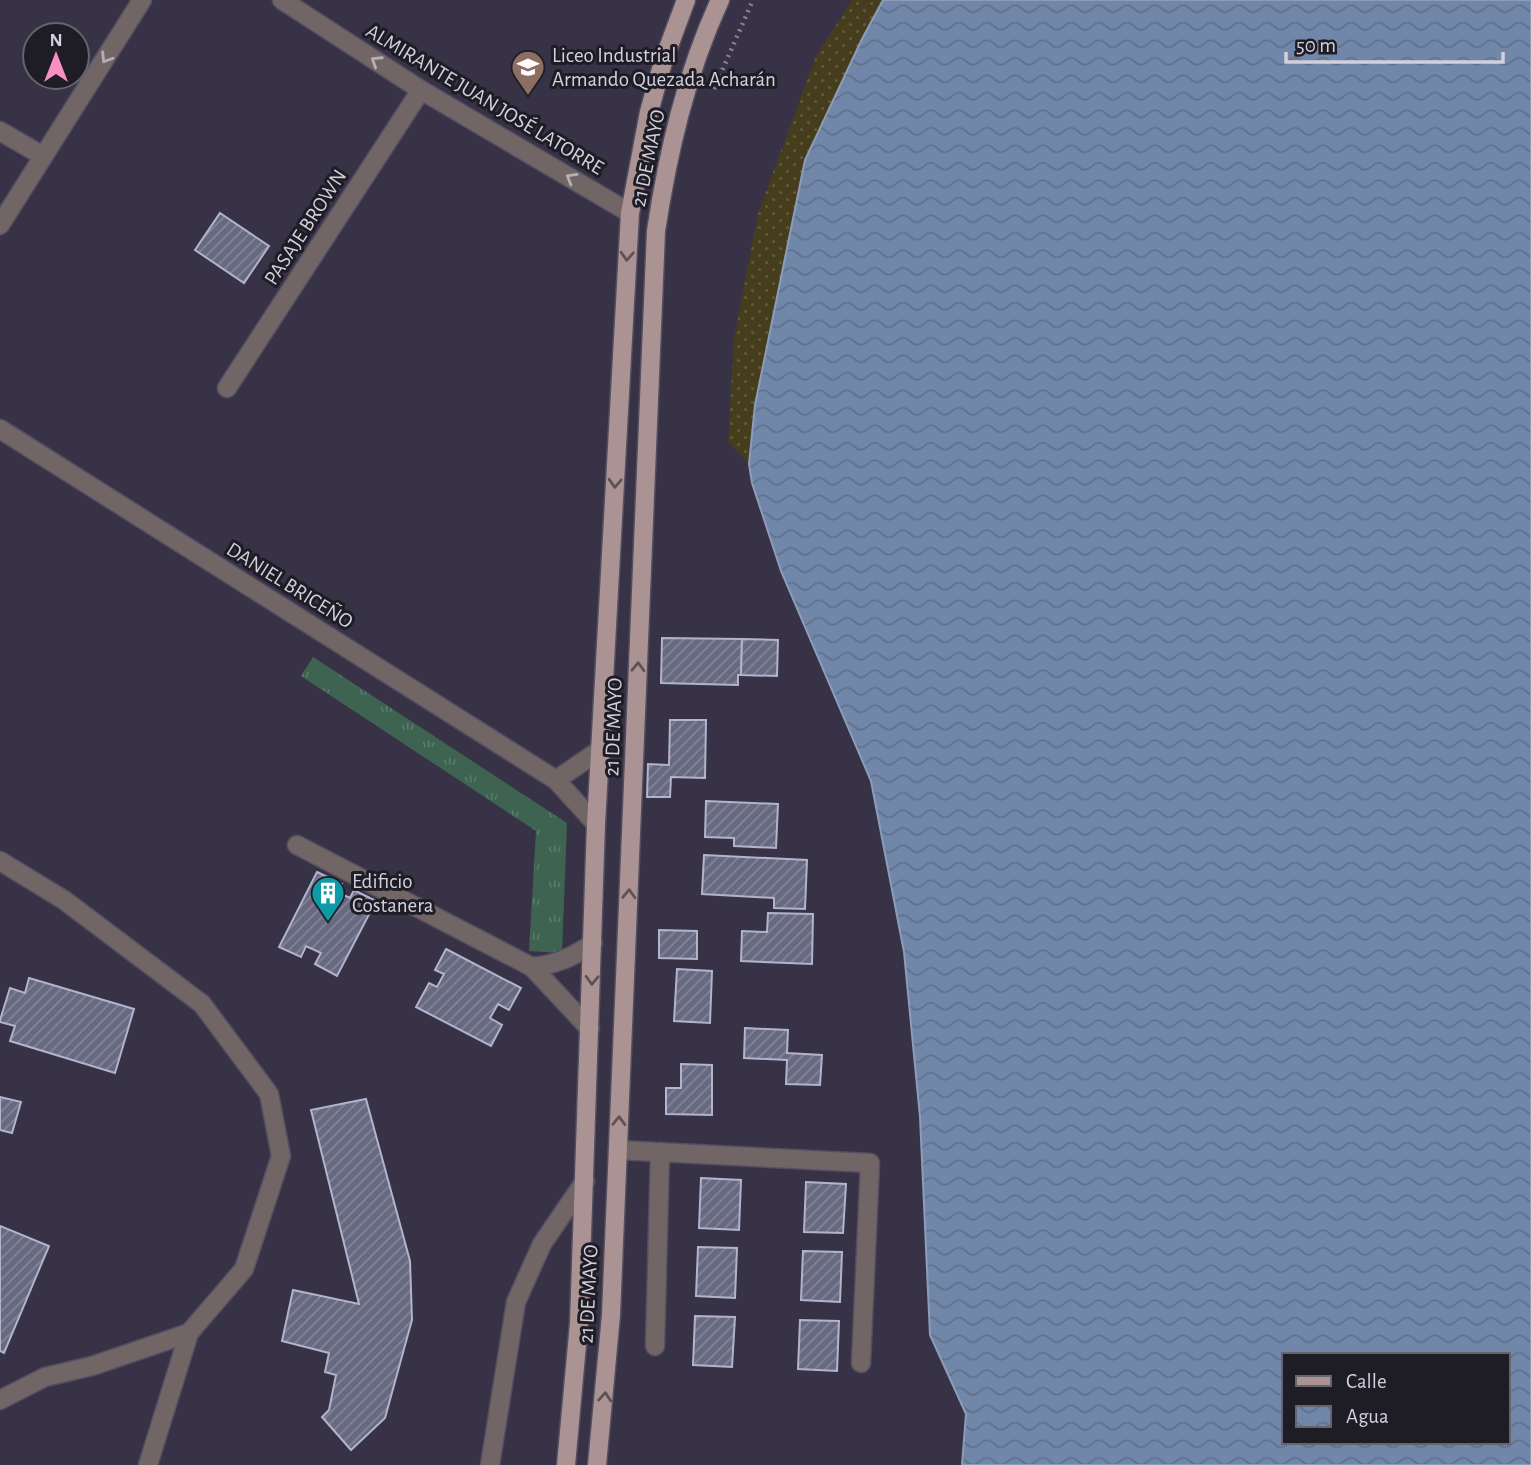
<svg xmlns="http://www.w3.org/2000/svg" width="1531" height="1465" font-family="'Alegreya Sans',sans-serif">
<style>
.grass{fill:url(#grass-tufts)}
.sand{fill:url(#sand-dots)}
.water{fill:url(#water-waves);stroke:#8d9db9;stroke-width:2;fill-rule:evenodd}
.building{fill:url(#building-hatch);stroke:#b1b4cc;stroke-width:2}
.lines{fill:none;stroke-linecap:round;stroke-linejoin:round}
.minor-casing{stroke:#534e61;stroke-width:21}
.major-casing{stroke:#534e61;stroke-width:21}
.path{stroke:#898595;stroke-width:4.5;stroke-dasharray:2 5;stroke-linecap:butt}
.minor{stroke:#716565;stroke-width:18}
.major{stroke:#ac9393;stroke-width:18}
.oneway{stroke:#b5b0b8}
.oneway2{stroke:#5e5256}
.labels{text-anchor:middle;stroke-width:6;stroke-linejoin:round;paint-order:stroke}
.poi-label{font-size:21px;fill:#d2d0dc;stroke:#1e1c25;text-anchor:start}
.street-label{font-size:21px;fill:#d2d0dc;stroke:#1e1c25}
</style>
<defs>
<pattern id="grass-tufts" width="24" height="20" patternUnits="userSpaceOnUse" patternTransform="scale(1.75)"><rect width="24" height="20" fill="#3e6451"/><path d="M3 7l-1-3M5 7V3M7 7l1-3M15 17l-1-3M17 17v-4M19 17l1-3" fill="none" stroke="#597969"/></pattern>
<pattern id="sand-dots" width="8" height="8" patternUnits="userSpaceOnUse" patternTransform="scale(1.75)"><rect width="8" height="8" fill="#463d1d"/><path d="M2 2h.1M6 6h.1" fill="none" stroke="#60583d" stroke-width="1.8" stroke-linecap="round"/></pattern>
<pattern id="water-waves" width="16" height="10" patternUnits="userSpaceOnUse" patternTransform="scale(1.75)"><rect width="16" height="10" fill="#7087aa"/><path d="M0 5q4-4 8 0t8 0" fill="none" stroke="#61718b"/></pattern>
<pattern id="building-hatch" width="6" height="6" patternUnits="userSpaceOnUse" patternTransform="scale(1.75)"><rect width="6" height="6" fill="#676980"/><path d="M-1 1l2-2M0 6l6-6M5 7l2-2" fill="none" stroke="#838497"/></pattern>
</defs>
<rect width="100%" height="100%" fill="#373246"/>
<polygon class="grass" points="313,657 567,823 562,953 529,951 536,831 301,676"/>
<polygon class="sand" points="852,0 883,0 862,39 805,160 755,405 749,464 728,441 734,339 758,213 816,56"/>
<path class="water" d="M883 0H1531V1465H962L966 1414 930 1335 920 1117 904 952 871 781 781 571 752 483 749 464 755 405 805 160 862 39ZM1284 1355H1508V1442H1284Z"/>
<g class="building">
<polygon points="220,213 269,246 244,283 195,250"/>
<polygon points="662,638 742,639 741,675 738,675 738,685 661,683"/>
<polygon points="742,639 778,640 777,676 741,675"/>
<polygon points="670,720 706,720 705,778 671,777 670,797 647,797 648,764 669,765"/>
<polygon points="706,801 778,804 776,848 734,846 734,838 705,837"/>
<polygon points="704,855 807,860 805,909 774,908 774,898 702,894"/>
<polygon points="317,872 342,884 337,892 350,898 354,890 376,901 337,976 315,964 321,953 306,946 301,957 279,947"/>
<polygon points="768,913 813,914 812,964 741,961 742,931 767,932"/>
<polygon points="659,930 697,931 697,959 659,958"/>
<polygon points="446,949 521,988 509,1010 498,1004 490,1018 502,1025 491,1046 416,1007 429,983 437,987 444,974 435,970"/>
<polygon points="677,969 712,971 710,1023 674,1021"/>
<polygon points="29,978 134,1009 115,1073 10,1041 15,1026 0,1022 0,1020 10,988 25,993"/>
<polygon points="745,1028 788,1030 787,1053 822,1055 820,1085 786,1084 787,1060 744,1058"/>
<polygon points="681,1064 712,1065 712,1115 666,1114 666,1088 681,1088"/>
<polygon points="0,1097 21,1102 12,1133 0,1130"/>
<polygon points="366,1099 410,1261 412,1320 385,1418 351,1450 322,1417 329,1410 336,1375 325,1372 329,1353 282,1341 293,1290 359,1304 311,1110"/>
<polygon points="701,1178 741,1180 739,1230 699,1228"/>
<polygon points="806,1182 846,1184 843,1233 804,1232"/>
<polygon points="0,1226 49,1246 4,1353 0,1351"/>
<polygon points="698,1247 737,1248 735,1298 696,1296"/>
<polygon points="803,1251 842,1252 840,1302 801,1300"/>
<polygon points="695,1316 735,1317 732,1367 693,1365"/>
<polygon points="800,1320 839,1321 837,1371 798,1369"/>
</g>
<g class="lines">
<defs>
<g id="minor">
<polyline points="282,0 421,90 630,213"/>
<polyline points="0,131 43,156"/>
<polyline points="0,225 142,0"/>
<polyline points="227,388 421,90"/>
<polyline points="0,429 556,780 596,824"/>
<polyline points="556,780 600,750"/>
<polyline points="297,845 532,967 590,1029"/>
<polyline points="0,861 64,900 202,1004 269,1094 281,1156 244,1269 189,1333 148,1465"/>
<path d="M532 967C555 965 574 957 593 943"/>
<polyline points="618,1150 870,1163 861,1363"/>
<polyline points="655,1346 660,1152"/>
<polyline points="0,1400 45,1377 92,1366 189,1333"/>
<polyline points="490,1465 516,1302 542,1244 585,1181"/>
</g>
<g id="major">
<polyline points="566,1465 579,1323 596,824 630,213 649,112 663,62 686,0"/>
<path d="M597 1465 611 1315 656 231C668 152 686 74 720 0"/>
</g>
</defs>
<use href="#minor" class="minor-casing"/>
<use href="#major" class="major-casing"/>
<polyline class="path" points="714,89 753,0"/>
<use href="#minor" class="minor"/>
<use href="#major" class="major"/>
</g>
<defs><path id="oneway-chevron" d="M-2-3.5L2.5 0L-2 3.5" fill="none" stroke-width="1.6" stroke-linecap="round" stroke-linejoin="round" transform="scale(1.75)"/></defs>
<g class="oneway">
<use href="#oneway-chevron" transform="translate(106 58) rotate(122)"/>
<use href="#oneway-chevron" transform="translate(376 61) rotate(-147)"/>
<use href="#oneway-chevron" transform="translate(571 178) rotate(-150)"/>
</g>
<g class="oneway2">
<use href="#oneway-chevron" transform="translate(627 256) rotate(93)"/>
<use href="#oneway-chevron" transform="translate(615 483) rotate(93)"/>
<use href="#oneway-chevron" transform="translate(638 667) rotate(-88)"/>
<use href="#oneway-chevron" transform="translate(629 894) rotate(-88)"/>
<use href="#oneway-chevron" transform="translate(592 980) rotate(92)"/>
<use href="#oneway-chevron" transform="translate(619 1121) rotate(-88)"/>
<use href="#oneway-chevron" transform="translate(605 1397) rotate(-86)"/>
</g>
<defs>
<symbol id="school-pin" viewBox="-11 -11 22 30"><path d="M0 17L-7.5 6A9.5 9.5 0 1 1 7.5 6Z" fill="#8d6e63" stroke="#1e1c25"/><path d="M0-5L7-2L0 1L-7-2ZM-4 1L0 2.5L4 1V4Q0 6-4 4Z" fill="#fff"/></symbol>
<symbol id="building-pin" viewBox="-11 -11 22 30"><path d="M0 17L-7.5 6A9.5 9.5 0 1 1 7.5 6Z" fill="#0f9aa8" stroke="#1e1c25"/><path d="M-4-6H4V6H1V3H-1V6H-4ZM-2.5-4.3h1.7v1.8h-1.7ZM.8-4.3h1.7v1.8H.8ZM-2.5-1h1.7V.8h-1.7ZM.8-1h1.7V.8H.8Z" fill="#fff"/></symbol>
</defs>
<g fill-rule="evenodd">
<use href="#school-pin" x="509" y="48" width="38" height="52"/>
<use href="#building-pin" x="309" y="874" width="38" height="52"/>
</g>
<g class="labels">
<g class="poi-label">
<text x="552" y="62">Liceo Industrial<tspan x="552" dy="24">Armando Quezada Acharán</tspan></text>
<text x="352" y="888">Edificio<tspan x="352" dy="24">Costanera</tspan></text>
</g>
<g class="street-label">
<text transform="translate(485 99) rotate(31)" y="7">ALMIRANTE JUAN JOSÉ LATORRE</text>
<text transform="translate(648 158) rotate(-78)" y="7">21 DE MAYO</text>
<text transform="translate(305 227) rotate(-57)" y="7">PASAJE BROWN</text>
<text transform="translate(290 585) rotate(32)" y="7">DANIEL BRICEÑO</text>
<text transform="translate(613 727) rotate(-88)" y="7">21 DE MAYO</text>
<text transform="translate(588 1294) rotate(-87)" y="7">21 DE MAYO</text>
</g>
</g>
<rect x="1282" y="1353" width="228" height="91" fill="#1e1c25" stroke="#66646e" stroke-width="2"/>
<rect x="1296" y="1376" width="35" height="10" fill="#ac9393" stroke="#66646e" stroke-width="2"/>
<text x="1346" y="1388" font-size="21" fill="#d2d0dc">Calle</text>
<rect x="1296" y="1406" width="35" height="21" fill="url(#water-waves)" stroke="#66646e" stroke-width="2"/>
<text x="1346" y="1423" font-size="21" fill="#d2d0dc">Agua</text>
<g transform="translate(56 56)"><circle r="33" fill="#1e1c25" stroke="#66646e" stroke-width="2"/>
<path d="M0-5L12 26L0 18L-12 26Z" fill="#fa8fc6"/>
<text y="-10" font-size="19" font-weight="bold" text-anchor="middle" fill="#d2d0dc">N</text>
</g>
<path d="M1286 52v10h217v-10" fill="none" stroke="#d2d0dc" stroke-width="3.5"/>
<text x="1296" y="52" font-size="21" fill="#d2d0dc" stroke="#1e1c25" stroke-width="5" paint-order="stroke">50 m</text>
</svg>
